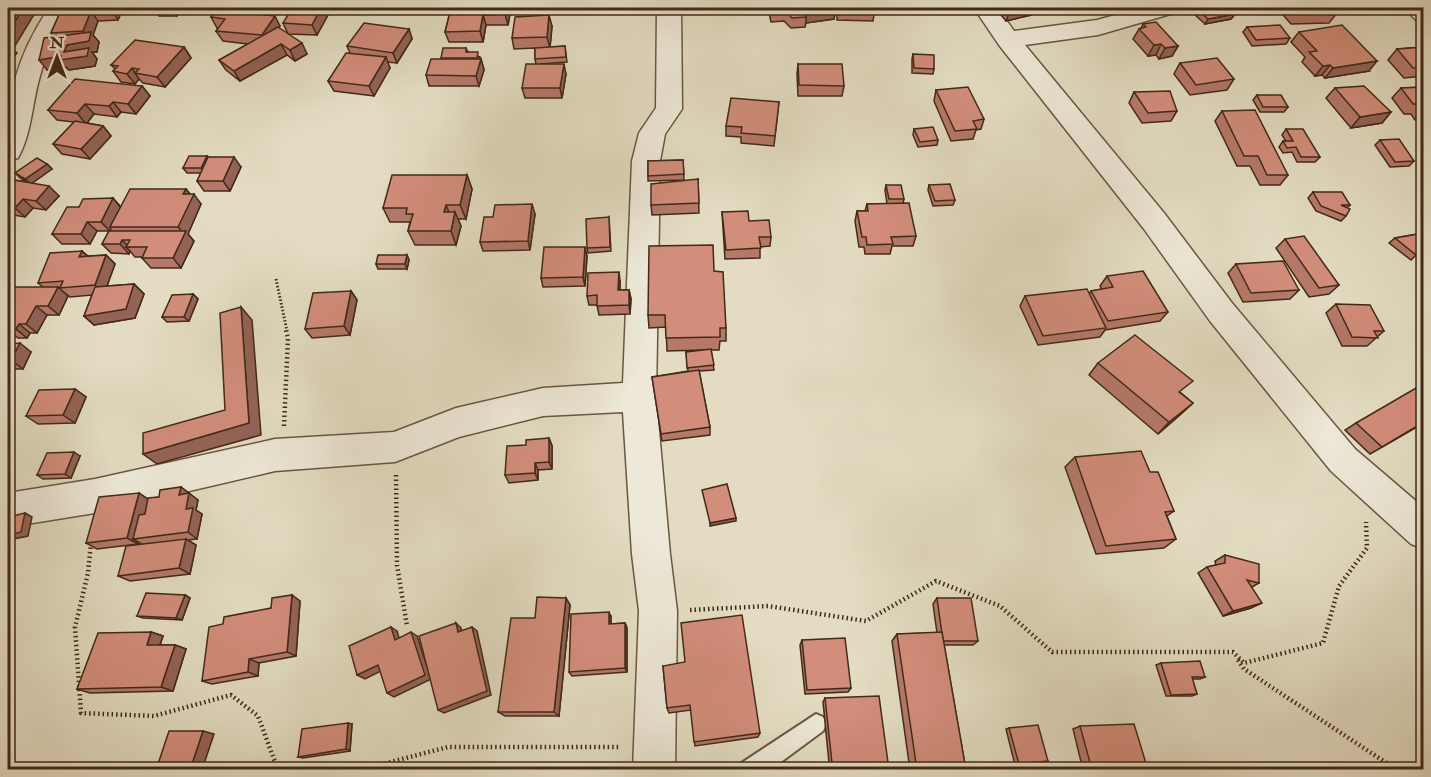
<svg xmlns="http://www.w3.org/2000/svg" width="1431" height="777" font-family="'IM FELL Double Pica',serif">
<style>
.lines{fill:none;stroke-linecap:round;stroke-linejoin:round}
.service-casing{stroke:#6a5642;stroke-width:4}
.minor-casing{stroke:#6a5642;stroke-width:3}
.path-far1{stroke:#422918;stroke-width:3;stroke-dasharray:1.5 2;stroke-linecap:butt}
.path{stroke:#422918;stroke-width:4.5;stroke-dasharray:1.5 3;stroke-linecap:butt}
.service{fill:#ede8d7;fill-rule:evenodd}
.minor{fill:#ede8d7;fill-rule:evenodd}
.wall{fill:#b5796a;stroke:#422918;stroke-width:1.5}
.shaded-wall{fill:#936356;stroke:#422918;stroke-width:1.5}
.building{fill:#d28d7b;stroke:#422918;stroke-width:1.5}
</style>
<rect width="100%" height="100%" fill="#e3dcc2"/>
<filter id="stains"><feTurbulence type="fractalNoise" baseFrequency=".00333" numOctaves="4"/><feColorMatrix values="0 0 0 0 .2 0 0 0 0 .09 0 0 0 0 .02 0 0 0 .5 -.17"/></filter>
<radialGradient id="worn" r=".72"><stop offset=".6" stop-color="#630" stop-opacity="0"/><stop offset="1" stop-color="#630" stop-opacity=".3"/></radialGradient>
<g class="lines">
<defs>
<polygon id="service" points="816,714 823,717 826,724 823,731 770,770 741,770 743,762"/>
<g id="minor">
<path d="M49 8H72C59 29 46 52 40 76 32 103 32 133 18 158L8 161C2 106 18 53 49 8Z"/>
<polygon points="657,8 681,8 682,109 665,134 660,161 656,397 670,554 677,611 675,770 633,770 639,611 632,554 623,412 543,416 459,437 395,462 275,471 95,513 8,527 8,493 95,479 275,439 394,432 456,408 543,388 623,383 632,161 639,133 656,108"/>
<polygon points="974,8 998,8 1014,31 1097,20 1141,8 1177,8 1174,13 1098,35 1025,45 1164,213 1232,303 1355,449 1424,508 1424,549 1411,544 1331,471 1210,321 1144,229 999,45"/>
<polygon points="1404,8 1424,8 1424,22 1416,20"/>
</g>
</defs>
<use href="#service" class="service-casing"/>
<use href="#minor" class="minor-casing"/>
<polyline class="path-far1" points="276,279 287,331"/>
<g class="path">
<polyline points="284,426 288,338 286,330"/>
<polyline points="396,475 397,565 407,626"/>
<polyline points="91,543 88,573 75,627 81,713 154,716 231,695 258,716 278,770"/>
<polyline points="690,610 768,606 866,621 936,581 1000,606 1052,652 1233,652 1244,663 1323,643 1339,586 1367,548 1366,522"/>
<polyline points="1238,660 1244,669 1388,764 1401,770"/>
<polyline points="373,770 383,764 448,747 621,747"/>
</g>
<use href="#service" class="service"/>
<use href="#minor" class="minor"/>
</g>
<g class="wall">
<polygon points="62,8 123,8 118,20 98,21 93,35 99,42 97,52 92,52 97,59 95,66 69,70 66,67 47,70 54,37 51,33"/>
<polygon points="182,8 177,16 159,16 156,11"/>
<polygon points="229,8 279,8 277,13 268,13 268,15 280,26 279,28 307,54 295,61 287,55 240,81 226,70 219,60 248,44 223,41 216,31 218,28 217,28 211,17 230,12 229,9"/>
<polygon points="451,8 508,8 510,14 508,25 486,25 483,42 449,42 445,32"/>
<polygon points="768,8 836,8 834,19 806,23 805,27 791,28 784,21 771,22"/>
<polygon points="837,8 875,8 873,21 837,20"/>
<polygon points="995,8 1034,8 1031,15 1006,21"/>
<polygon points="1194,8 1228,8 1235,14 1231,19 1205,24 1192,12"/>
<polygon points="1277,8 1333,8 1337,13 1329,23 1291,24"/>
<polygon points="328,15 317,35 288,34 283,23"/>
<polygon points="1143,24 1178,46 1172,56 1159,59 1156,55 1148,56 1133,39 1139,29 1141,28"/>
<polygon points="552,26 550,47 565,46 567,62 540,64 566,74 562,98 525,98 522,88 536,64 535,59 535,48 514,49 512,38"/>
<polygon points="1247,27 1290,38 1286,44 1252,46 1243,32"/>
<polygon points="409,29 412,39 397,63 387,62 390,68 374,96 334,91 328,81 350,53 347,46"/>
<polygon points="1299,32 1369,71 1325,78 1322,75 1315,76 1302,62 1305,57 1291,42"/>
<polygon points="184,47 191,58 165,87 143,83 139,79 135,84 121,82 113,71 115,69 111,65"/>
<polygon points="1424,47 1424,76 1404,78 1388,60 1397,49"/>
<polygon points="466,48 468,52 480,57 479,59 481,59 484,70 479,86 429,86 426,75 441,59 441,58"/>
<polygon points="913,54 934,69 933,74 912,73 912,59"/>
<polygon points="1180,63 1234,79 1227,90 1190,95 1174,74"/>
<polygon points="798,64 844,86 842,96 798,96 797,74"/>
<polygon points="142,86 150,96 136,114 121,112 117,117 94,114 87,123 103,126 111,136 90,159 62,154 53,144 74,122 57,120 48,110"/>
<polygon points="1424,87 1424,119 1415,120 1411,114 1404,114 1392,98 1401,88"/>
<polygon points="1335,88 1391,112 1382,123 1351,128 1326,98"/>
<polygon points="936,90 984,119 981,129 976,130 973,139 951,141 934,101"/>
<polygon points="1134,92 1177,111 1171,121 1142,123 1129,103"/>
<polygon points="1257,95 1288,107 1284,112 1260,112 1253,100"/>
<polygon points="779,102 774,146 741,143 741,137 726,136 726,126"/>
<polygon points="1222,111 1288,175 1280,185 1260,185 1250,166 1237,166 1215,121"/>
<polygon points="914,129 938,140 937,145 918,147 913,135"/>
<polygon points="1286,129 1320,157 1315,162 1297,162 1292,152 1283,153 1279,147 1283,141 1286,141 1282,135"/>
<polygon points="1380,140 1414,161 1409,166 1390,167 1375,145"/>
<polygon points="208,157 241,167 230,191 204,191 197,181 201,173 187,173 183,168"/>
<polygon points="683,160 684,180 648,181 648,161"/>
<polygon points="47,164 52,169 32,183 59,196 46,210 33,208 25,217 8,214 8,179 27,182 20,178 15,173"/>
<polygon points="467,175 472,189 466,219 458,219 461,226 456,245 415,245 408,231 410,222 390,222 383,208"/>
<polygon points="698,179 699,213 652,215 651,205"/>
<polygon points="886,185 904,199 903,203 916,236 913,246 892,246 890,254 865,254 864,247 859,247 855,221 857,211 865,211 867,204 887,204 885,190"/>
<polygon points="929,185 955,200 953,205 933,206 928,190"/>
<polygon points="186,189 190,194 201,204 188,234 194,241 181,268 151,268 142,258 142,257 135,257 130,251 129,254 111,253 102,244 109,231 97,231 90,244 62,244 52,234 79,207 113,198 121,207"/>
<polygon points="1313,192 1350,205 1347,208 1346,216 1341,221 1316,211 1308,198"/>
<polygon points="722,212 749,221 771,237 770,246 760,247 760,258 725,259"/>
<polygon points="535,214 530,250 483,251 480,242 493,217"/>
<polygon points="609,217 611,251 588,253 587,248"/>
<polygon points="1424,233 1424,252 1418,253 1411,260 1389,243 1395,238"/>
<polygon points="1285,239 1339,285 1329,294 1309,297 1276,248"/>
<polygon points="82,251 88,256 106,255 115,264 107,286 134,284 144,294 135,318 94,325 84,316 92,295 70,297 62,291 68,296 59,315 47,315 37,333 30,333 27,338 18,338 8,330 8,299 43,287 38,283"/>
<polygon points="407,255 409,260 407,269 378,269 376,264"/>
<polygon points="587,256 585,286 543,287 541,278"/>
<polygon points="1236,264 1299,290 1290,299 1243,302 1228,273"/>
<polygon points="714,271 726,328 726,341 720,341 719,350 711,350 714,370 699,371 710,427 710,435 662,441 652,377 688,371 686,352 704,350 667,351 666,327 649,328 648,315"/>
<polygon points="1107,276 1168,312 1160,321 1105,330 1100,337 1038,345 1020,306 1025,296 1089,294 1091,291 1102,289 1100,286"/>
<polygon points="620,281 620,290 629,290 631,299 630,314 599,315 597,305 589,305 587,296"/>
<polygon points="351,291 357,300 350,335 312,338 305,329"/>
<polygon points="193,294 198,299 189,321 167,322 162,317"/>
<polygon points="1336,304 1384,331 1367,346 1342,346 1326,313"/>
<polygon points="8,344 31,352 23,369 8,369"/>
<polygon points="1098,363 1181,393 1193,403 1181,414 1158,434 1089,375"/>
<polygon points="75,389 86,397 75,423 38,424 26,416"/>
<polygon points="1356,423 1424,423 1370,454 1345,430"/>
<polygon points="549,438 552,446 552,469 538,470 538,480 509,483 505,475 526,445"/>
<polygon points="80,456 71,478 43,479 37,475"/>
<polygon points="1075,457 1150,472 1174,511 1167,516 1176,539 1164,548 1096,554 1065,467"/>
<polygon points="181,487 198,500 196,510 202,514 197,539 188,540 196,545 190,574 130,581 118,576 142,544 138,542 138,544 97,549 86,543 139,493 148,499 159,497"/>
<polygon points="1225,555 1259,583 1252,587 1251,608 1223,616 1198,573 1207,567 1216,565 1215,561"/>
<polygon points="185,595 190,598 182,620 143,618 137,616"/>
<polygon points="292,595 300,601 296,656 259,663 258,676 212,684 202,681 223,624 271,608"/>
<polygon points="566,598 570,605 559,716 505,716 498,712 535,618"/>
<polygon points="937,598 978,641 973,645 944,645 966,770 910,770 892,641 897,634 937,633 933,604"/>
<polygon points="611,617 611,624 625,623 627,628 627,672 572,676 569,672"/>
<polygon points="151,632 163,636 160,645 175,645 186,649 173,691 90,693 77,689"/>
<polygon points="802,640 851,688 848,692 805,694 800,645"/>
<polygon points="1161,663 1205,677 1200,679 1192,679 1197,694 1192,696 1166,696 1156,665"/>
<polygon points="663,666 760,733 758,737 695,746 691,710 669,713 667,708"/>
<polygon points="825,698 889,770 811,770 811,766 813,764 829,763 823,702"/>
<polygon points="352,724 350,751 303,758 298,757"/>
<polygon points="1080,726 1148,770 1083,770 1073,729"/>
<polygon points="1009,728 1048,761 1044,762 1015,765 1006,729"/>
</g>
<g class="shaded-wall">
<polygon points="23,8 38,8 13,49 17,53 9,62 8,60 8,33"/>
<polygon points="112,8 123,8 118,20 111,9"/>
<polygon points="176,8 182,8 177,16 174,10"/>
<polygon points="261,8 266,8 268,13 265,20 260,9"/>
<polygon points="274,8 279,8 277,13"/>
<polygon points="321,8 324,8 328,15 317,35 312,25"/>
<polygon points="507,8 508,8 510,14 508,25 505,14"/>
<polygon points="836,8 834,19 806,23 806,17 805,13"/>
<polygon points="1024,8 1034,8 1031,15 1006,21 1010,11"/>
<polygon points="91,11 98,21 93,35 99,42 97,52 92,52 97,59 95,66 69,70 66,67 47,70 39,60 64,52 67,45 89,39 83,31"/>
<polygon points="1235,14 1231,19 1205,24 1208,19"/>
<polygon points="483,15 486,25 483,42 480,31"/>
<polygon points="549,15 552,26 550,48 547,37"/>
<polygon points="275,16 280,26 267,46 262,35"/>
<polygon points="409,29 412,39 397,63 393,53"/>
<polygon points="302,43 307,54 295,61 290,50"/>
<polygon points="281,44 287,55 240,81 234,71"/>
<polygon points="1161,44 1156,55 1148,56 1154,45"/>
<polygon points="1178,46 1172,56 1159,59 1165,48"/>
<polygon points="184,47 191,58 165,87 157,77"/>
<polygon points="386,57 390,68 374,96 369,86"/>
<polygon points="481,59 484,70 479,86 476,76"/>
<polygon points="1377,61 1369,71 1325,78 1333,68"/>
<polygon points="564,64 566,74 562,98 560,88"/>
<polygon points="1330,65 1322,75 1315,76 1323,66"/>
<polygon points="132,68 139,79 135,84 127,74"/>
<polygon points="142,86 150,96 136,114 128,104"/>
<polygon points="113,102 121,112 117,117 109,106"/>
<polygon points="85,104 94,114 86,124 77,113"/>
<polygon points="1391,112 1382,123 1351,128 1360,117"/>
<polygon points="103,126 111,136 90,159 81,149"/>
<polygon points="207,156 210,161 205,173 201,168"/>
<polygon points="234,157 241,167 230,191 223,181"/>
<polygon points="47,164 52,169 31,184 25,179"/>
<polygon points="467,175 472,189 466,219 460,205"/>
<polygon points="49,186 59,196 46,210 36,201"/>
<polygon points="186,189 192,197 194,194 201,204 188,234 194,241 181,268 173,258 184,234 178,227 183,194"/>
<polygon points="113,198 121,208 110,227 111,229 110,231 101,222"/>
<polygon points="23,199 33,208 25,217 15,208"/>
<polygon points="532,204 535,214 530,250 528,241"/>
<polygon points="446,205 452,219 444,212"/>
<polygon points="455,212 461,226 456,245 451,231"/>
<polygon points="87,222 97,231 90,244 81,234"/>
<polygon points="122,240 129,247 126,247 130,251 129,254 120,244"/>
<polygon points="585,247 587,256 585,286 583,277"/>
<polygon points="1424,248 1424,252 1415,254 1421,249"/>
<polygon points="82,251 91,260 79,257"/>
<polygon points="106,255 115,264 104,294 95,285"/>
<polygon points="407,255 409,260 407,269 405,264"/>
<polygon points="619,272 620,281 620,299 618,290"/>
<polygon points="134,284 144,294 135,318 94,325 84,316"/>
<polygon points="58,287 68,296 59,315 48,306"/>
<polygon points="629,290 631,299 630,314 629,305"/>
<polygon points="351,291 357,300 350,335 344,326"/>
<polygon points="193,294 198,299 189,321 184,317"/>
<polygon points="36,306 47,315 37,333 26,324"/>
<polygon points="241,307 252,320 261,435 157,464 143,454 249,423"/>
<polygon points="19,324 30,333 27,338 16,329"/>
<polygon points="20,343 31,352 23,369 11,360"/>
<polygon points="75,389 86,397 75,423 63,415"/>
<polygon points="1193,403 1181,414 1158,434 1169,422"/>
<polygon points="549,438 552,446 552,469 549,462"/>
<polygon points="74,452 80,456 71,478 65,474"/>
<polygon points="535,463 538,470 538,480 535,473"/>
<polygon points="181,487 198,500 196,510 202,514 197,539 188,532 179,495"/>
<polygon points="139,493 149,500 139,538 133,539 138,542 138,544 127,538"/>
<polygon points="25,513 32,517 28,536 8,540 8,535"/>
<polygon points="736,518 736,521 710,526 710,523"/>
<polygon points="186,539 196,545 190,574 179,568"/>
<polygon points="185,595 190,598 182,620 176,618"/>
<polygon points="292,595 300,601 296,656 287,652"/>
<polygon points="566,598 570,605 559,716 554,712"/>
<polygon points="1262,603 1251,608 1223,616 1233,611"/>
<polygon points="609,612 611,617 611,629 609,624"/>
<polygon points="456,623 461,628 463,636 458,632"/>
<polygon points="625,623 627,628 627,672 625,668"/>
<polygon points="391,627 397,631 401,644 395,640"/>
<polygon points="472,627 477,631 491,695 444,713 438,710"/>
<polygon points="151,632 163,636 158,650 147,645"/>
<polygon points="411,632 417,636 431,679 394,697 387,693"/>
<polygon points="175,645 186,649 173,691 161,687"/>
<polygon points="249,659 259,663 258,676 248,672"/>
<polygon points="378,665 385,669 365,679 357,675"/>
<polygon points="348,723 352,724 350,751 346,749"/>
<polygon points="203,731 214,734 202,770 190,770"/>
</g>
<g class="building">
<polygon points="8,8 23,8 8,33"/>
<polygon points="62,8 112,8 111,9 91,11 83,31 51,33"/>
<polygon points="158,8 176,8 174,10 156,11"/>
<polygon points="229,8 261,8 260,9 229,9"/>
<polygon points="292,8 321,8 312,25 283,23"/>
<polygon points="451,8 507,8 505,14 483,15 480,31 445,32"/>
<polygon points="771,8 836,8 805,13 806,17 792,18 785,11 771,12"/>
<polygon points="839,8 875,8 875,10 839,9"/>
<polygon points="1007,8 1024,8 1010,11"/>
<polygon points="1196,8 1228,8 1235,14 1208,19"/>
<polygon points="1293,8 1333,8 1337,13 1298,14"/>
<polygon points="216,10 275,16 262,35 216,31 225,19 211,17"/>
<polygon points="549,15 547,37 512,38 515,17"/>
<polygon points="1156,22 1178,46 1165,48 1161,44 1154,45 1139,29 1146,27 1143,24"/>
<polygon points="364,23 409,29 393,53 347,46"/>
<polygon points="1280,25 1290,38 1256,40 1247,27"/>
<polygon points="1342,25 1377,61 1333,68 1330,65 1323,66 1309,52 1317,51 1299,32"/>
<polygon points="278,27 302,43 290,50 281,44 234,71 219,60"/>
<polygon points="91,32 89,41 67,45 64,52 89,48 87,56 60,60 61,56 39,60 44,38"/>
<polygon points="135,40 184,47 157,77 135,73 139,69 132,68 127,74 113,71 118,66 111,65"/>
<polygon points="565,46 566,57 535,59 535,48"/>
<polygon points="1424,47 1424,67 1413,68 1397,49"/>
<polygon points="443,48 466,48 466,52 478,52 477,58 441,58"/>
<polygon points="346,53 386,57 369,86 328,81"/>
<polygon points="913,54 934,55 934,69 914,68"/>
<polygon points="1217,58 1234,79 1196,85 1180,63"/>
<polygon points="431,59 481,59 476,76 426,75"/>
<polygon points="526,64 564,64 560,88 522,88"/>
<polygon points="798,64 842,64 844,86 799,85"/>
<polygon points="75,79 142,86 128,104 113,102 109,106 85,104 77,113 48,110"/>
<polygon points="1364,86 1391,112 1360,117 1335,88"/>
<polygon points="968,87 984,119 973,121 977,129 955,131 936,90"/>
<polygon points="1424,87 1424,108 1420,104 1413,104 1401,88"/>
<polygon points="1170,91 1177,111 1148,113 1134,92"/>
<polygon points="1257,95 1281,95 1288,107 1263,107"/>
<polygon points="731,98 779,102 775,136 741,133 742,127 726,126"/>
<polygon points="1255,110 1288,175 1267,175 1258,156 1244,156 1222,111"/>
<polygon points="75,121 103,126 81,149 53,144"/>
<polygon points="933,127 938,140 920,142 914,129"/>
<polygon points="1286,129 1303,129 1320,157 1301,157 1296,147 1287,148 1283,141 1293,141"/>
<polygon points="1399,139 1414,161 1395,162 1380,140"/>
<polygon points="189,156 207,156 201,168 183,168"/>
<polygon points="208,157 234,157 223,181 197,181"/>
<polygon points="37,158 47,164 25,179 15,173"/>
<polygon points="683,160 684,174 648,176 648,161"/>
<polygon points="392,175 467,175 460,205 446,205 444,212 455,212 451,231 408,231 413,214 406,214 407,208 383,208"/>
<polygon points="8,179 49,186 36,201 23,199 15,208 8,206"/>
<polygon points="698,179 699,203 651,205 651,184"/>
<polygon points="950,184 955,200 935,201 929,185"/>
<polygon points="886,185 901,185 904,199 889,199"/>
<polygon points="130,189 186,189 183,194 194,194 178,227 110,227"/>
<polygon points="1313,192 1342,192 1350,205 1341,205 1350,209 1346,216 1321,206"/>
<polygon points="113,198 101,222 87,222 81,234 52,234 67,207 79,207 83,199"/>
<polygon points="909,203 916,236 891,237 893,244 867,245 866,237 862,237 857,211 868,211 867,204"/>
<polygon points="532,204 528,241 480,242 484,217 493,217 495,205"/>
<polygon points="748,211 749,221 769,220 771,237 759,237 761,248 726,250 722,212"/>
<polygon points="609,217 610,247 587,248 586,219"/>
<polygon points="109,231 186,231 173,258 142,258 147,247 126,247 130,240 122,240 120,244 102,244"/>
<polygon points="1424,233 1424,248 1421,249 1416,255 1395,238"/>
<polygon points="1304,236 1339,285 1319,288 1285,239"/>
<polygon points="713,245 714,271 723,272 726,328 720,328 720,337 666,338 665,315 648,315 649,246"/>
<polygon points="544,247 585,247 583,277 541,278"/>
<polygon points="82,251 79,257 106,255 95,285 60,288 63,281 38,283 50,253"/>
<polygon points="378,255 407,255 405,264 376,264"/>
<polygon points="1283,261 1299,290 1251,293 1236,264"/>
<polygon points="1143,271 1168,312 1108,321 1091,291 1113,287 1107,276"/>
<polygon points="619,272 618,290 629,290 629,305 597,306 597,295 587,296 588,273"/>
<polygon points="134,284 126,309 84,316 95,287"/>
<polygon points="14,287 58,287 48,306 36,306 26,324 19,324 16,329 8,329 8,323 9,315 8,315 8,299"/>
<polygon points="1087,289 1106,328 1043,336 1025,296"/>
<polygon points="351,291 344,326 305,329 313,293"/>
<polygon points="193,294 184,317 162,317 172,295"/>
<polygon points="1336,304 1370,305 1384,331 1374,331 1378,338 1352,337"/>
<polygon points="241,307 249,423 143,454 143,433 225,410 220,313"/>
<polygon points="1135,335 1193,381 1179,392 1193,403 1169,422 1098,363"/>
<polygon points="20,343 11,360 8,361 8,344"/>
<polygon points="711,349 714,365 687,368 686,352"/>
<polygon points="699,370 710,427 661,434 652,377"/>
<polygon points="1423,384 1424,385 1424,422 1382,447 1356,423"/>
<polygon points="75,389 63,415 26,416 39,390"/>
<polygon points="549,438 549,462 535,463 535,473 505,475 507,446 526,445 526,440"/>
<polygon points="1141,451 1150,472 1158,472 1174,511 1165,512 1176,539 1106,546 1075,457"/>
<polygon points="74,452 65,474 37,475 47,453"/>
<polygon points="727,484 736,518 710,523 702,490"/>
<polygon points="181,487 179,495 189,493 186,509 193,508 188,532 133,539 139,515 145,514 148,498 159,497 160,490"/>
<polygon points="139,493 127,538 86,543 99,497"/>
<polygon points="25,513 21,532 8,535 8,517"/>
<polygon points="186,539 179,568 118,576 126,546"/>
<polygon points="1225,555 1259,564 1259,583 1247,580 1262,603 1233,611 1207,567 1225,563"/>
<polygon points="146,593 185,595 176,618 137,616"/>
<polygon points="292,595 287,652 249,659 248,672 202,681 209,627 223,624 224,617 271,608 272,598"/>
<polygon points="537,597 566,598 554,712 498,712 511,618 535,618"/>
<polygon points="937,598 971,598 978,641 943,641"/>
<polygon points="609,612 609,624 625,623 625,668 569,672 571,614"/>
<polygon points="742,615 760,733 694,742 690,705 667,708 663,666 685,662 681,623"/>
<polygon points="456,623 458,632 472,627 487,691 438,710 419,636"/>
<polygon points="391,627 395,640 411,632 425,675 387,693 378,665 357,675 349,646"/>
<polygon points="151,632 147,645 175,645 161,687 77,689 98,633"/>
<polygon points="942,632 966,770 917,770 897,634"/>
<polygon points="845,638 851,688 807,690 802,640"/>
<polygon points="1200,661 1205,677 1192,677 1197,694 1171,695 1161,663"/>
<polygon points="879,696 889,770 813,770 813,764 832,763 825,698"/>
<polygon points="348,723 346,749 298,757 302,729"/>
<polygon points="1134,724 1148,770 1092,770 1080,726"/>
<polygon points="1038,725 1048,761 1019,764 1009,728"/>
<polygon points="169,731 203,731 190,770 156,770"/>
</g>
<rect width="1431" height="777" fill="none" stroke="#e3dcc2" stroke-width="30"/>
<rect x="9" y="9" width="1413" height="759" fill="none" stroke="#422918" stroke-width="3"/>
<rect x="15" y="15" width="1401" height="747" fill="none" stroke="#422918" stroke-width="1.5"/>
<g transform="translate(57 57)" stroke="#ede8d7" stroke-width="4.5" paint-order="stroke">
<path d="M0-4.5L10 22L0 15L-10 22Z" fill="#422918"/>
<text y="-9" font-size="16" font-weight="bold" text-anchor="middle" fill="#422918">N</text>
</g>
<rect width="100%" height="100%" filter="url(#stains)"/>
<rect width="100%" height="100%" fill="url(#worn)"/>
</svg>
